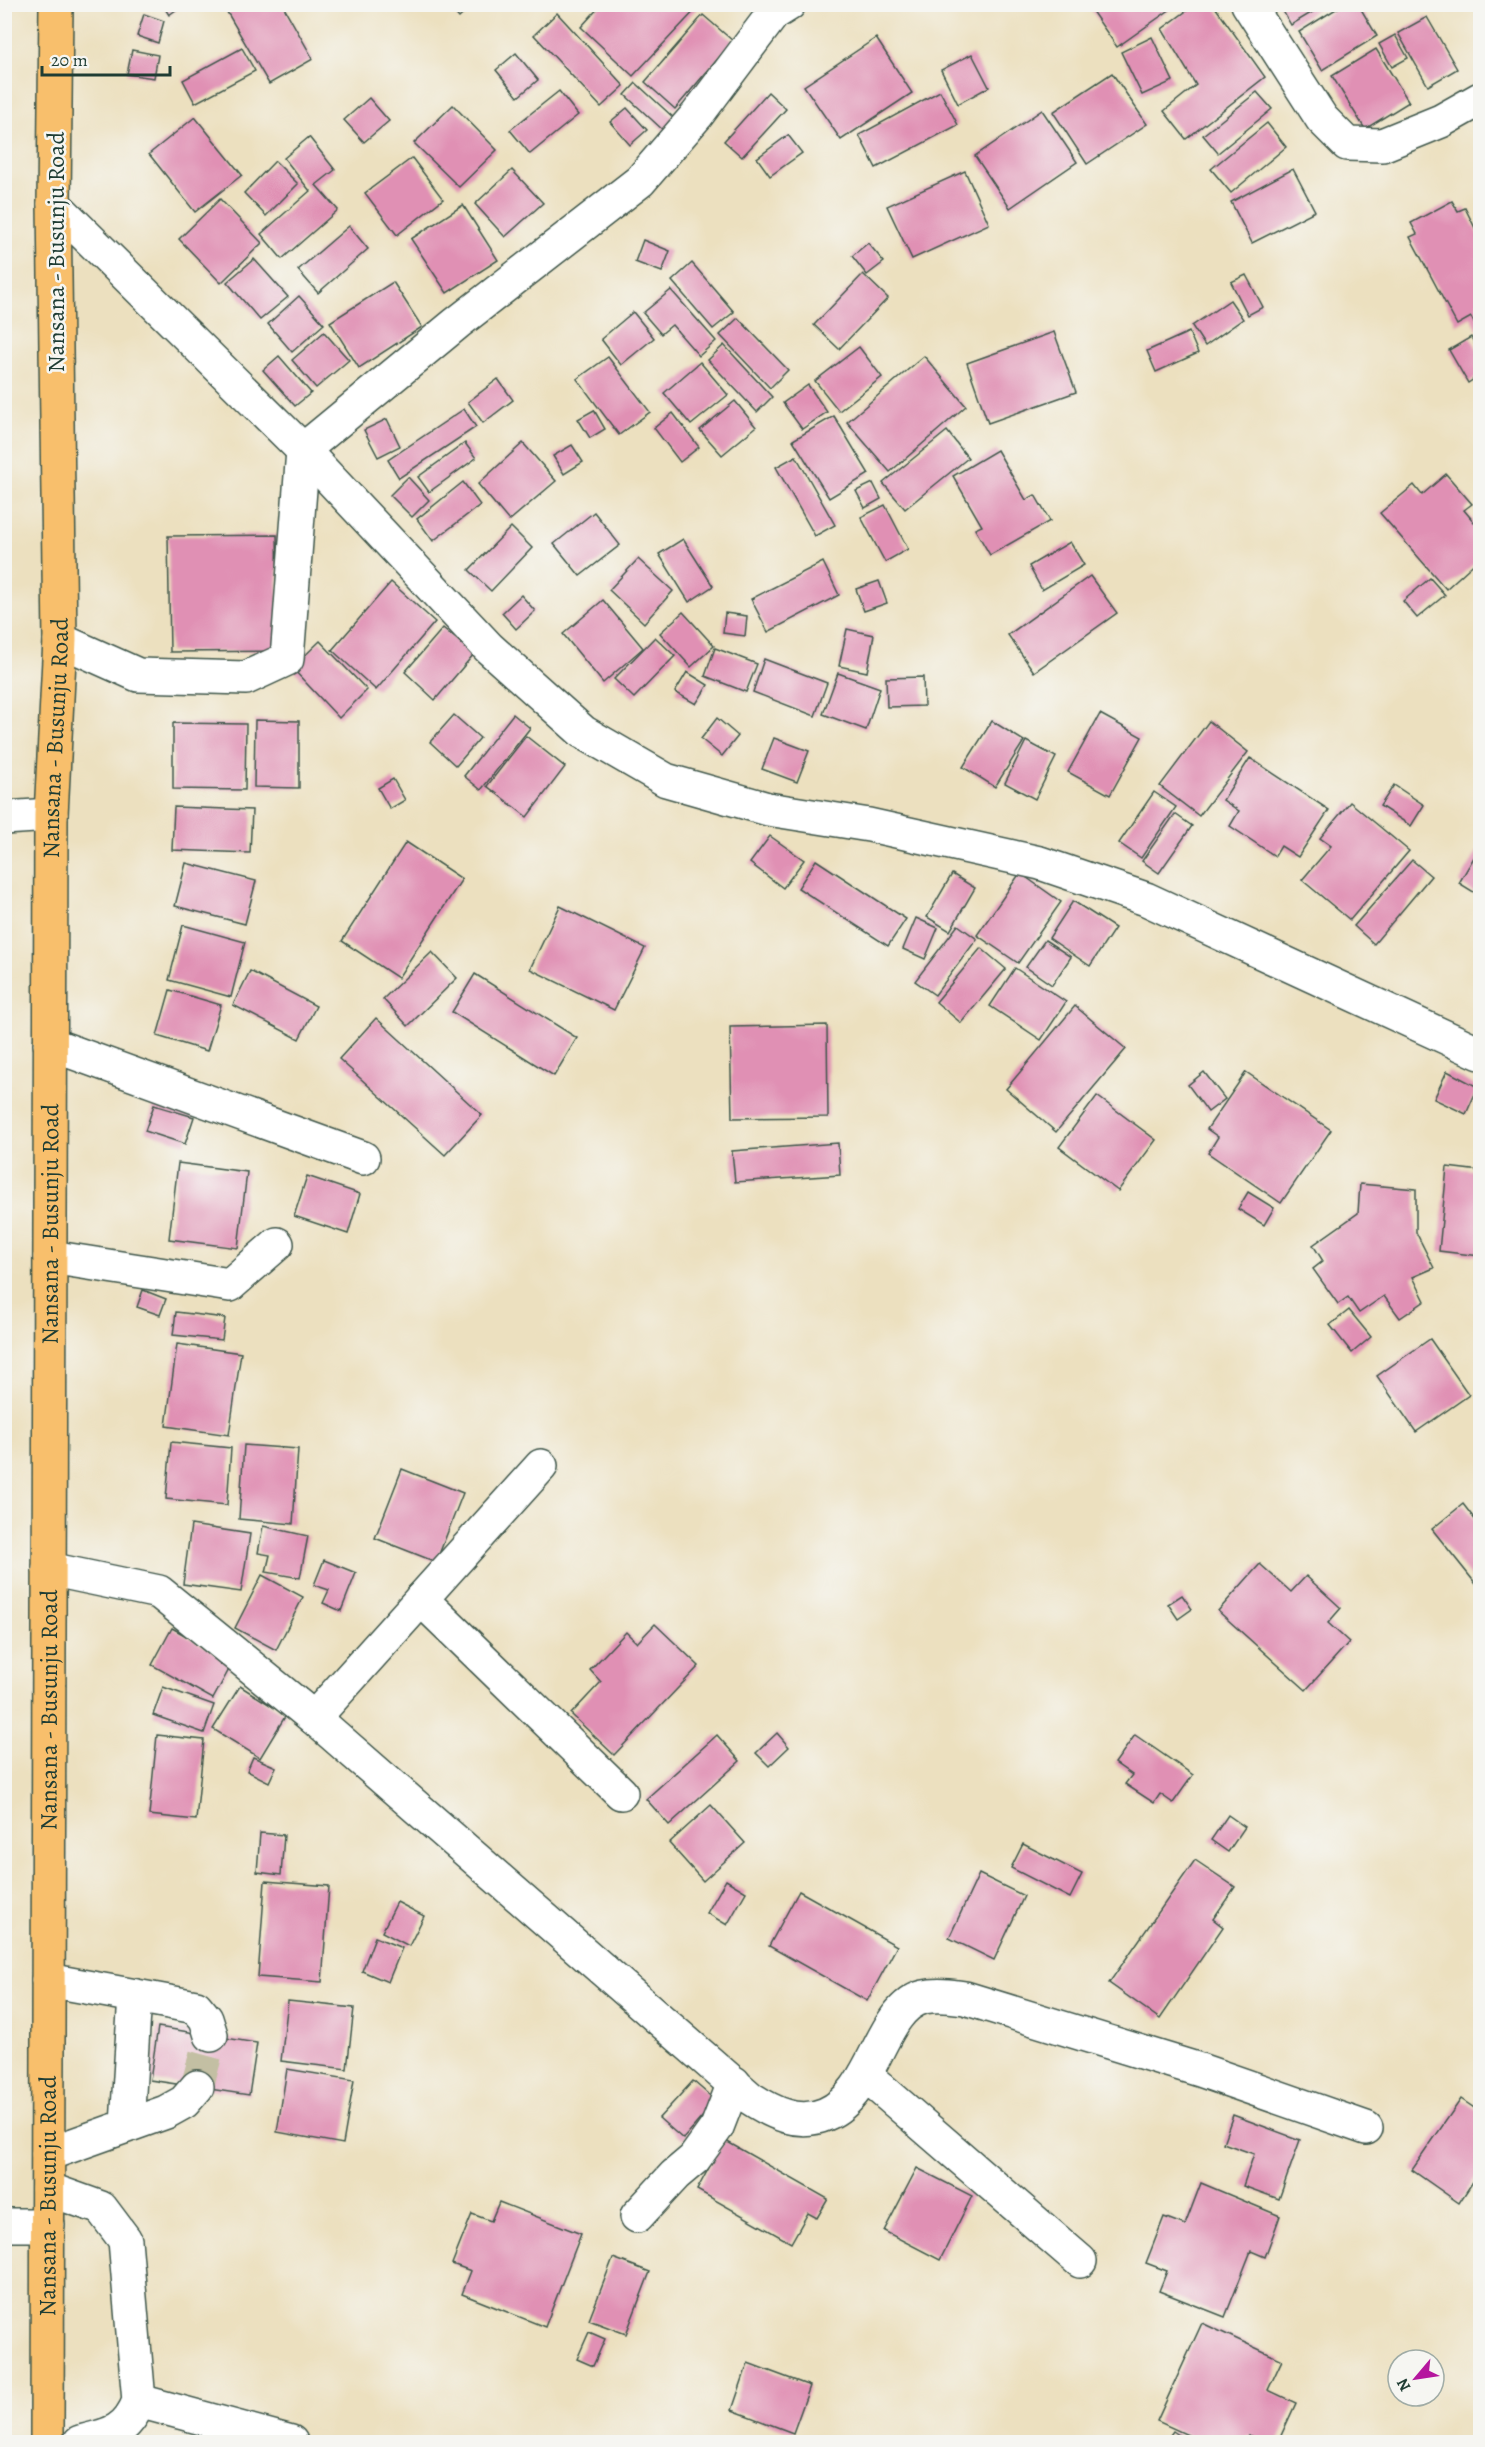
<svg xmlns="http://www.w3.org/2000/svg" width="1485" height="2447" font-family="Alegreya,serif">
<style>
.building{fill:#e090b4}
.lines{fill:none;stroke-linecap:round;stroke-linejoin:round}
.minor-tunnel{stroke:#c3bfa3;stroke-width:33;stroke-dasharray:33 16;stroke-linecap:butt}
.minor-casing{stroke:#3e5549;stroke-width:36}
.major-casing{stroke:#3e5549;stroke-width:36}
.minor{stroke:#fff;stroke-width:33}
.major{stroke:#f8bf6c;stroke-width:33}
.labels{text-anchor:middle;stroke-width:5;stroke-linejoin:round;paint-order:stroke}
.street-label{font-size:24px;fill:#1f3d34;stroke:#f6f6f2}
</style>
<rect width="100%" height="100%" fill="#f6f6f2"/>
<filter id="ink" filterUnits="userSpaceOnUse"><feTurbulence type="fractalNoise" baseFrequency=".0167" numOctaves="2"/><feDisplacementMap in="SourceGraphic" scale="12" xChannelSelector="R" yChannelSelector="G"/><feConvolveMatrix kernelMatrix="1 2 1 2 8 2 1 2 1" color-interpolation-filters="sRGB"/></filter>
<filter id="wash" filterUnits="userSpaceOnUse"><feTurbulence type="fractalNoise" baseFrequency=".008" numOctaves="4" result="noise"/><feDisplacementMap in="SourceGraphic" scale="24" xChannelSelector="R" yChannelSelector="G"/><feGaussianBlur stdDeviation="1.35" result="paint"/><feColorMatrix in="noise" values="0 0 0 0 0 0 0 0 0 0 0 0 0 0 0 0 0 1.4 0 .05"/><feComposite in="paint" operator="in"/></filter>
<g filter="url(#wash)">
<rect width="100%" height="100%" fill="#ece0bf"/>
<g id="blocks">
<g class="building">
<polygon points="162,4 184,4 169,15"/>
<polygon points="241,4 282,4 313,59 269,84 227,12"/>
<polygon points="447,4 474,4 459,18"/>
<polygon points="602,4 701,4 633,76 581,27"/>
<polygon points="1087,4 1178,4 1117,47"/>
<polygon points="1196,4 1213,4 1265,77 1186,139 1164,111 1196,85 1162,29"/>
<polygon points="1279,4 1326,4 1291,25"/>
<polygon points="1344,4 1358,4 1377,36 1322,70 1299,32"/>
<polygon points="557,13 624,86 601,107 534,35"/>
<polygon points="144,14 164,21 158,43 137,36"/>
<polygon points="703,15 733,41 675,109 645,82"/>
<polygon points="1427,17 1457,69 1428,86 1398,33"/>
<polygon points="1395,35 1408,58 1392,67 1379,44"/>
<polygon points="1152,37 1173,81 1142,95 1121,52"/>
<polygon points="876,38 912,93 841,140 804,86"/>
<polygon points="242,48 255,71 195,103 183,80"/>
<polygon points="1376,49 1409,102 1365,129 1332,76"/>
<polygon points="132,50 158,55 154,78 127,74"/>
<polygon points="516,53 538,80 518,97 496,70"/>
<polygon points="972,54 989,87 958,104 941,70"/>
<polygon points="1112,73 1147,124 1087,164 1053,112"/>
<polygon points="636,83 675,119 664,131 625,95"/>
<polygon points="559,91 578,115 530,154 510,130"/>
<polygon points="940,91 958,125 876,168 859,135"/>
<polygon points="768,92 786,109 742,157 724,141"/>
<polygon points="1257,92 1272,109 1218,153 1203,135"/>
<polygon points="369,98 389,121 364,142 344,120"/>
<polygon points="453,105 497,150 459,187 414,143"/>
<polygon points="627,108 647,130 630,145 610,122"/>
<polygon points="1042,110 1077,162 1010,208 975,156"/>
<polygon points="195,117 242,175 195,212 149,154"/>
<polygon points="1267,123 1286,147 1231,193 1211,169"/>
<polygon points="788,135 802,153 770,176 757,158"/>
<polygon points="309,137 335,170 316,185 338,210 282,259 261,234 310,191 284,158"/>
<polygon points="412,158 443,199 397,235 365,193"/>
<polygon points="275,161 298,184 266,216 244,193"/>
<polygon points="1293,169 1315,211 1252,243 1231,202"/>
<polygon points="512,170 543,203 505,237 475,204"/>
<polygon points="965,171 989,224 912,259 887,206"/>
<polygon points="220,199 262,243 221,283 179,239"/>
<polygon points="1452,201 1458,211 1465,208 1480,238 1478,331 1471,317 1457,325 1410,237 1417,234 1411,223"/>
<polygon points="463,205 498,260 447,293 411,239"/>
<polygon points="349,226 368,249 318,293 298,270"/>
<polygon points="643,240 670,251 662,272 635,262"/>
<polygon points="868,243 884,262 867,275 852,256"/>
<polygon points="254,259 288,297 260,320 227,282"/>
<polygon points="692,263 734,312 713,329 672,281"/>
<polygon points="863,274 888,298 839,349 814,325"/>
<polygon points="1246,275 1263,307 1248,315 1231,282"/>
<polygon points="393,282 422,327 359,368 330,322"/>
<polygon points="671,290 716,341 699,356 672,325 661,334 643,313"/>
<polygon points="299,296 324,324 292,352 268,324"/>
<polygon points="1230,300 1243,319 1205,346 1192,326"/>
<polygon points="633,312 654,338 621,365 601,339"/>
<polygon points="738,318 788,370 770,388 720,335"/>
<polygon points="324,332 349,360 316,388 292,360"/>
<polygon points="1054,332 1076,392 988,423 967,363"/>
<polygon points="1189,332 1198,353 1156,372 1147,351"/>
<polygon points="1471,337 1480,354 1480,375 1468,383 1449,350"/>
<polygon points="724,345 772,397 757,412 708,360"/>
<polygon points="859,347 882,377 839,411 815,381"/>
<polygon points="279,356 311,393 295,406 263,370"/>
<polygon points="924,356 966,406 890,472 847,422"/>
<polygon points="608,357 650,412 619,435 577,379"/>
<polygon points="700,362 728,395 691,425 664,393"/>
<polygon points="498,379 513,400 483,423 468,402"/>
<polygon points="808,385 827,412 802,429 783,403"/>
<polygon points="735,401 756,427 722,455 700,430"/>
<polygon points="464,409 476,427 399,478 388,460"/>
<polygon points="594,410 605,429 590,438 578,419"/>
<polygon points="673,413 699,447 680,462 654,428"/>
<polygon points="834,416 869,474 829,498 793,440"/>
<polygon points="387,419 400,446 378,457 364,430"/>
<polygon points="947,431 968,458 905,509 883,483"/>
<polygon points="465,443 476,458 429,492 418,477"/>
<polygon points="523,443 556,481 509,521 478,484"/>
<polygon points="572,445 583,462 564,474 553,456"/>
<polygon points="997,450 1026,500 1035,495 1050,521 990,555 975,529 982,526 953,476"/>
<polygon points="796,456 835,525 815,536 776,467"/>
<polygon points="1446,474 1472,504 1464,510 1480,529 1480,558 1446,589 1380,513 1414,485 1422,495"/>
<polygon points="408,477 429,500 412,517 390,495"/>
<polygon points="463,482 480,505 433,541 417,519"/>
<polygon points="873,483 881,499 865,508 856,491"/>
<polygon points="885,505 908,549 885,562 861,517"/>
<polygon points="594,512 620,545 580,576 554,544"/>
<polygon points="511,527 532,548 491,591 469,570"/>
<polygon points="277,535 279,651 170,652 168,536"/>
<polygon points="683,539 713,586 689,602 659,554"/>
<polygon points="1070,542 1084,565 1042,590 1029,566"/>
<polygon points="638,559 673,591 644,623 609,590"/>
<polygon points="823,562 839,595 768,632 751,599"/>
<polygon points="1090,576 1117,613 1034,672 1008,635"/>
<polygon points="1430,578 1445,595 1417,618 1403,601"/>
<polygon points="879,581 887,603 864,611 856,589"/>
<polygon points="391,582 435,622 376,690 332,650"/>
<polygon points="521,595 535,611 516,629 502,613"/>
<polygon points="603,600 643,648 603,683 563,634"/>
<polygon points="683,612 714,646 691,667 660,633"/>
<polygon points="725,613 747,616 745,636 723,633"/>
<polygon points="443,628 474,654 435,700 405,672"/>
<polygon points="847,629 874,635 867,672 839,666"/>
<polygon points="655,637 675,656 634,698 614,679"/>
<polygon points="320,641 367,690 339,718 292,668"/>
<polygon points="715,648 757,664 746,692 705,676"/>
<polygon points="764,659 827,683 815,716 753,692"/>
<polygon points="687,672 708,685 696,704 675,692"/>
<polygon points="838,673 880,688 866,730 823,714"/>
<polygon points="923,677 924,706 887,707 886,678"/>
<polygon points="513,714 530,728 481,790 464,776"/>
<polygon points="1100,714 1142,737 1110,795 1068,772"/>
<polygon points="454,715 480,738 456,766 430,742"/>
<polygon points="717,718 738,736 722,756 701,739"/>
<polygon points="255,720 299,721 299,788 254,787"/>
<polygon points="992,721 1024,741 995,787 963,767"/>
<polygon points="1209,721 1248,752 1199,816 1160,786"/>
<polygon points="173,723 246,724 245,790 173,789"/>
<polygon points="526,736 565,767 527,817 487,786"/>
<polygon points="774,738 809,751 797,782 762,769"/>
<polygon points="1026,741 1056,757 1035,799 1005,783"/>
<polygon points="1250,758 1329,810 1298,857 1281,846 1275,856 1230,826 1239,811 1223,800"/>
<polygon points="393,779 405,800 390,809 378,788"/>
<polygon points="1394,785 1424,805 1411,826 1380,806"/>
<polygon points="1154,792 1176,807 1141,858 1119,843"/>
<polygon points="1350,802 1409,851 1350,920 1302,880 1331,846 1320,838"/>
<polygon points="174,807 252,810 250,853 172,850"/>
<polygon points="1175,814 1192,826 1159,873 1142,861"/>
<polygon points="770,836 804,860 783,888 750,863"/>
<polygon points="406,842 462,879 398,978 342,941"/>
<polygon points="1480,847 1480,896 1459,883"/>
<polygon points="816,860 906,919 888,946 798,888"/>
<polygon points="1412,860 1431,876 1374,944 1354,926"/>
<polygon points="186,863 256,881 245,924 175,906"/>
<polygon points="1020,873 1061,902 1018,963 977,935"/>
<polygon points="952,874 975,888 950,931 927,917"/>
<polygon points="1073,901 1115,928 1090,966 1049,938"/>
<polygon points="560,906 645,948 614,1010 530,969"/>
<polygon points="916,918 938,928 925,959 903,949"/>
<polygon points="183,925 245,942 231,997 169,980"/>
<polygon points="958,925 977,939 935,995 915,981"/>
<polygon points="1045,940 1071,957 1052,985 1026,967"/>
<polygon points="981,948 1006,969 961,1023 936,1002"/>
<polygon points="432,952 457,978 408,1026 383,999"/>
<polygon points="1015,968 1066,1002 1041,1040 990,1006"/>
<polygon points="250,971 316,1006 299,1039 233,1005"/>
<polygon points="475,974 577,1038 554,1076 452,1012"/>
<polygon points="170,990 221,1005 207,1051 157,1036"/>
<polygon points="1075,1006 1126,1049 1056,1132 1006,1089"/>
<polygon points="376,1018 482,1115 445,1155 339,1059"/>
<polygon points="827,1025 828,1117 732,1118 730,1027"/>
<polygon points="1447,1071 1478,1087 1466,1114 1434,1099"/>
<polygon points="1204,1072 1225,1099 1208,1112 1188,1085"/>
<polygon points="1246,1072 1331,1130 1281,1203 1208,1153 1218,1137 1207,1129"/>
<polygon points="1097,1096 1156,1140 1118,1191 1059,1147"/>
<polygon points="154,1105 194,1117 185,1144 145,1131"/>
<polygon points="838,1143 840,1175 735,1182 732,1151"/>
<polygon points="178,1163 247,1172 238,1248 169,1239"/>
<polygon points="1447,1167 1480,1171 1480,1256 1439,1251"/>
<polygon points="307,1176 360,1194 348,1234 294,1216"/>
<polygon points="1360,1184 1416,1189 1416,1232 1434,1268 1413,1277 1425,1301 1400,1318 1384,1296 1359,1313 1348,1297 1338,1304 1313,1269 1323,1261 1313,1245 1358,1213"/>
<polygon points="1248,1192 1274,1208 1264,1225 1238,1209"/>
<polygon points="143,1290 166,1299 160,1315 137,1307"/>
<polygon points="1349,1310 1371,1337 1352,1353 1330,1325"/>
<polygon points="176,1312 225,1318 222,1340 173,1335"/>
<polygon points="1430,1339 1469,1395 1416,1432 1377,1376"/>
<polygon points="177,1344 241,1353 229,1435 166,1426"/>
<polygon points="171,1442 231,1448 227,1505 166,1499"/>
<polygon points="244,1445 298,1449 293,1524 239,1519"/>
<polygon points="402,1469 463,1493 436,1562 375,1538"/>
<polygon points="1463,1504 1480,1526 1480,1589 1432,1529"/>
<polygon points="191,1525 250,1534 241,1592 183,1584"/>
<polygon points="263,1526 308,1536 300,1578 266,1572 270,1555 258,1553"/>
<polygon points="324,1560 356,1573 341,1611 323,1603 329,1590 314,1585"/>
<polygon points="1260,1564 1291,1592 1306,1576 1341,1608 1328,1623 1349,1642 1306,1690 1218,1611"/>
<polygon points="262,1575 303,1597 276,1650 235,1628"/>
<polygon points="1182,1595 1192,1609 1178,1619 1168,1604"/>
<polygon points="655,1624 699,1666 614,1755 571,1714 601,1682 590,1670 626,1632 637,1643"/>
<polygon points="172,1628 233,1662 213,1699 152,1665"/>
<polygon points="240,1686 286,1715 260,1758 213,1729"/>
<polygon points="163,1687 214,1705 204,1733 153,1715"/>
<polygon points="777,1733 789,1747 769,1766 756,1753"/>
<polygon points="157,1735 204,1740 196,1820 149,1815"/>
<polygon points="717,1735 740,1761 669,1825 646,1799"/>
<polygon points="1135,1735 1193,1775 1173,1803 1160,1794 1154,1803 1125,1784 1132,1775 1115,1763"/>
<polygon points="253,1757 276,1767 269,1782 247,1771"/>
<polygon points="711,1805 745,1843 703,1881 669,1843"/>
<polygon points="1228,1815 1245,1827 1228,1852 1211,1840"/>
<polygon points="260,1833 284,1835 281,1875 257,1872"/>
<polygon points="1023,1844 1082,1874 1070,1898 1011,1868"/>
<polygon points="1195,1860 1235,1887 1213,1919 1223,1927 1160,2019 1109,1983"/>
<polygon points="979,1874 1024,1896 994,1960 949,1938"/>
<polygon points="726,1880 746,1892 727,1925 707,1913"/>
<polygon points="265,1881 329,1886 322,1982 258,1977"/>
<polygon points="799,1891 897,1946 867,2001 769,1946"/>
<polygon points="397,1902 424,1916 409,1946 382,1932"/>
<polygon points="375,1937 402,1948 388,1982 362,1971"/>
<polygon points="288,2001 354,2008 347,2069 281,2061"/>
<polygon points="158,2027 257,2043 249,2095 150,2080"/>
<polygon points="287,2069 354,2080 343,2144 277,2132"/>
<polygon points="693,2081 716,2101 683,2139 659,2118"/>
<polygon points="1461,2099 1480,2112 1480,2171 1459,2203 1412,2170"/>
<polygon points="1233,2115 1300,2140 1279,2199 1243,2186 1254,2154 1223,2143"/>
<polygon points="724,2140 828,2199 817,2218 808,2213 791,2243 697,2190"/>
<polygon points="917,2168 972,2196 940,2260 884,2231"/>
<polygon points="1201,2183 1280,2216 1265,2257 1251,2251 1225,2317 1159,2291 1167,2271 1146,2263 1164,2217 1185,2225"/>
<polygon points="499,2202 581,2234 545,2327 462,2294 471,2271 452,2264 472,2214 491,2221"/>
<polygon points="613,2258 650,2272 626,2334 589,2320"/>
<polygon points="1202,2323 1282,2360 1268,2390 1296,2403 1278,2442 1264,2442 1248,2435 1244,2442 1203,2442 1157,2421"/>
<polygon points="589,2332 605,2339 593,2366 577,2359"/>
<polygon points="748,2363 810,2386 793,2433 732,2410"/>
<polygon points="1173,2431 1189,2442 1165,2442"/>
</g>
</g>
</g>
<g filter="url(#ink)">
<use href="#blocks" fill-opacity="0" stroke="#3e5549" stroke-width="1.5"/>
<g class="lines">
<polyline class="minor-tunnel" points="197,2087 211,2035"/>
<defs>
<g id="minor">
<polyline points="1248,4 1322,119 1347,144 1382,145 1441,121 1480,99"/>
<polyline points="54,204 303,450 489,648 583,732 666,780 768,809 869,825 1040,863 1146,899 1480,1053"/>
<polyline points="60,640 138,675 246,678 287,659 303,450 457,323 640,181 697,115 773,14 789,4"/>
<polyline points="4,818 51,815"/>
<polyline points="50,1044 363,1158"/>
<polyline points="50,1257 230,1285 277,1244"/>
<path d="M49 1569 159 1592 314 1718 750 2098C773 2113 799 2126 826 2114 876 2093 879 2008 924 1997 937 1994 951 1996 965 1998L1200 2070 1366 2128"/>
<polyline points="421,1599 621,1793"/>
<polyline points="314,1718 541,1466"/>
<polyline points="48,1980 196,2007 206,2019 211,2035"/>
<polyline points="865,2075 1080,2261"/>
<polyline points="127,2125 135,1996"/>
<polyline points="48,2154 166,2112 184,2102 197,2087"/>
<path d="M48 2189 101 2208 125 2240 139 2401C127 2432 110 2435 80 2442"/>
<polyline points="637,2216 675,2175 694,2159 717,2127 734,2083"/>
<polyline points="4,2225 48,2225"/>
<polyline points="139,2401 291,2442"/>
</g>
<g id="major">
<path id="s1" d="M47 2442 51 815 60 640 54 204 56 4"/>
</g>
</defs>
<use href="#minor" class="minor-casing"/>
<use href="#major" class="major-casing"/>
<use href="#minor" class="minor"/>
<use href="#major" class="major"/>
</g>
</g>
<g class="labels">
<g class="street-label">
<text transform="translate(56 252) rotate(-90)" y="8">Nansana - Busunju Road</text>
<text dy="8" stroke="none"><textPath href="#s1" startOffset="1704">Nansana - Busunju Road</textPath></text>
<text dy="8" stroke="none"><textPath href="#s1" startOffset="1218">Nansana - Busunju Road</textPath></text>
<text dy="8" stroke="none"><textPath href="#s1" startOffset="732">Nansana - Busunju Road</textPath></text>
<text dy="8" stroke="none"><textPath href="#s1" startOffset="246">Nansana - Busunju Road</textPath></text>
</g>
</g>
<rect width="1485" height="2447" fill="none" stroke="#f6f6f2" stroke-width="24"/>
<g transform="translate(1416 2378) rotate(241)"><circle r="28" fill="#f6f6f2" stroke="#a0aca6" stroke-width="1.5"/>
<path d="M0-4.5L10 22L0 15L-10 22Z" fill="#b5179e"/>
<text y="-9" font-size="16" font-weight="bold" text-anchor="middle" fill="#1f3d34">N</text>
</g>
<path d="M42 66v9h128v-9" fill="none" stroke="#1f3d34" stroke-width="3"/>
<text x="51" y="66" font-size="18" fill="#1f3d34" stroke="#f6f6f2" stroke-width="4.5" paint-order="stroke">20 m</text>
</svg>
